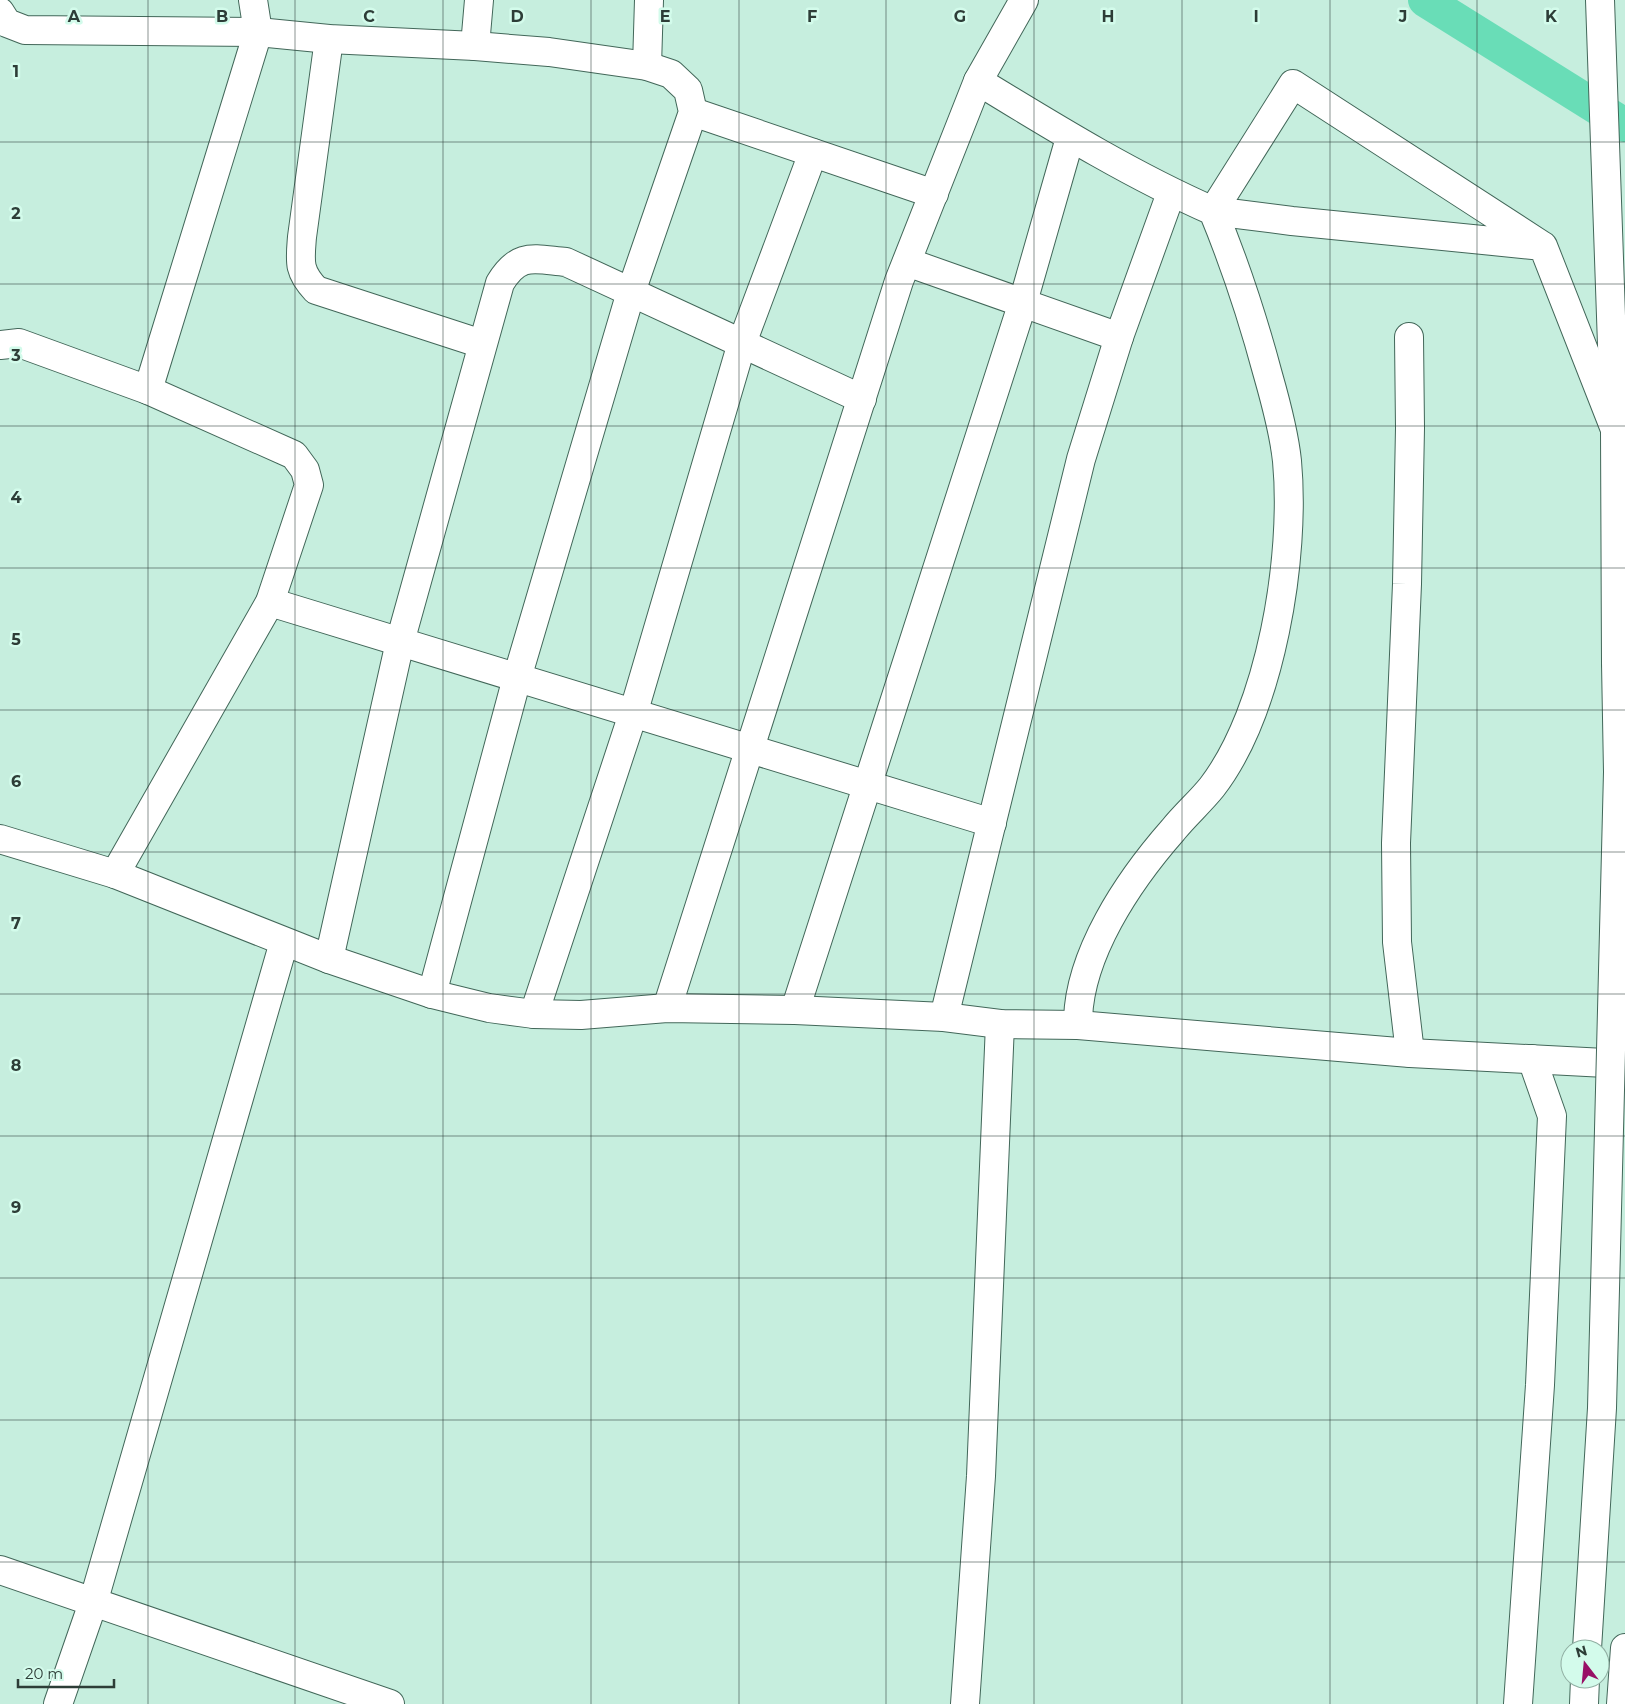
<svg xmlns="http://www.w3.org/2000/svg" width="1625" height="1704" font-family="Montserrat,sans-serif">
<style>
.lines{fill:none;stroke-linecap:round;stroke-linejoin:round}
.canal{stroke:#69ddb7;stroke-width:34}
.minor-casing{stroke:#426759;stroke-width:30}
.tertiary-casing{stroke:#426759;stroke-width:30}
.minor{stroke:#fff;stroke-width:28}
.tertiary{stroke:#fff;stroke-width:28}
.tertiary-bridge-casing{stroke:#426759;stroke-width:30;stroke-linecap:butt}
.tertiary-bridge{stroke:#fff;stroke-width:28}
.grid{fill:none;stroke:#2d3d37;stroke-width:1;stroke-opacity:0.55}
.grid-label{font-size:16px;text-anchor:middle;font-weight:bold;fill:#2d3d37;stroke:#d3fbeb;stroke-width:5;stroke-linejoin:round;paint-order:stroke}
</style>
<rect width="100%" height="100%" fill="#c6eede"/>
<g class="lines">
<polyline class="canal" points="1425,0 1625,125"/>
<defs>
<g id="minor">
<polyline points="0,12 7,23 25,30 258,32 329,39 475,46 549,52 647,66 671,74 688,90 693,112 631,292 517,678 432,994"/>
<path d="M329 39 302 237C300 262 298 271 316 290L482 344"/>
<polyline points="475,46 479,0"/>
<polyline points="647,66 649,0"/>
<path d="M978 81C1055 128 1131 175 1213 211 1235 264 1253 319 1268 375 1276 403 1284 432 1287 461 1296 557 1271 710 1212 787 1200 802 1185 815 1173 830 1129 880 1077 956 1078 1025"/>
<polyline points="693,112 934,194"/>
<polyline points="1543,246 1292,221 1213,211 1293,84 1543,246 1614,427"/>
<polyline points="907,262 1119,337"/>
<polyline points="1409,337 1410,428 1407,584 1396,843 1397,942 1410,1053"/>
<polyline points="0,345 19,343 148,390 294,455 305,470 309,485 270,602 115,874"/>
<polyline points="148,390 258,32 253,0"/>
<polyline points="270,602 992,823"/>
<path d="M329 959 400 642 500 283C519 252 533 259 566 262L862 399"/>
<polyline points="667,1008 899,281 978,81 1024,0"/>
<polyline points="795,1010 1023,302 1070,138"/>
<polyline points="534,1014 633,714 742,343 813,153"/>
<polyline points="944,1017 1081,459 1119,337 1171,193"/>
<polyline points="0,1570 390,1704"/>
<polyline points="58,1704 93,1603 284,942"/>
<polyline points="965,1704 981,1476 1000,1024"/>
<polyline points="1518,1704 1540,1385 1552,1116 1532,1059"/>
</g>
<g id="tertiary">
<polyline points="1600,0 1615,431 1616,663"/>
<polyline points="0,839 115,874 329,959 432,994 489,1008 534,1014 581,1015 667,1008 795,1010 944,1017 1000,1024 1078,1025 1410,1053 1625,1064"/>
<polyline points="1584,1704 1585,1679"/>
<polyline points="1621,1704 1625,1648"/>
</g>
</defs>
<use href="#minor" class="minor-casing"/>
<use href="#tertiary" class="tertiary-casing"/>
<use href="#minor" class="minor"/>
<use href="#tertiary" class="tertiary"/>
<defs>
<polyline id="tertiary-bridge" points="1587,1649 1602,1408 1618,772 1616,663"/>
</defs>
<use href="#tertiary-bridge" class="tertiary-bridge-casing"/>
<use href="#tertiary-bridge" class="tertiary-bridge"/>
</g>
<path class="grid" d="M148 0V1704M295 0V1704M443 0V1704M591 0V1704M739 0V1704M886 0V1704M1034 0V1704M1182 0V1704M1330 0V1704M1477 0V1704M0 142H1625M0 284H1625M0 426H1625M0 568H1625M0 710H1625M0 852H1625M0 994H1625M0 1136H1625M0 1278H1625M0 1420H1625M0 1562H1625"/>
<g class="grid-label">
<text x="74" y="22">A</text>
<text x="222" y="22">B</text>
<text x="369" y="22">C</text>
<text x="517" y="22">D</text>
<text x="665" y="22">E</text>
<text x="812" y="22">F</text>
<text x="960" y="22">G</text>
<text x="1108" y="22">H</text>
<text x="1256" y="22">I</text>
<text x="1403" y="22">J</text>
<text x="1551" y="22">K</text>
<text x="16" y="77">1</text>
<text x="16" y="219">2</text>
<text x="16" y="361">3</text>
<text x="16" y="503">4</text>
<text x="16" y="645">5</text>
<text x="16" y="787">6</text>
<text x="16" y="929">7</text>
<text x="16" y="1071">8</text>
<text x="16" y="1213">9</text>
</g>
<g transform="translate(1585 1664) rotate(344)"><circle r="24" fill="#d3fbeb" stroke="#91afa3"/>
<path d="M0-4L9 19L0 12L-9 19Z" fill="#981066"/>
<text y="-8" font-size="14" font-weight="bold" text-anchor="middle" fill="#2d3d37">N</text>
</g>
<path d="M18 1679v8h96v-8" fill="none" stroke="#2d3d37" stroke-width="2.5"/>
<text x="25" y="1679" font-size="15" fill="#2d3d37" stroke="#d3fbeb" stroke-width="4" paint-order="stroke">20 m</text>
</svg>
